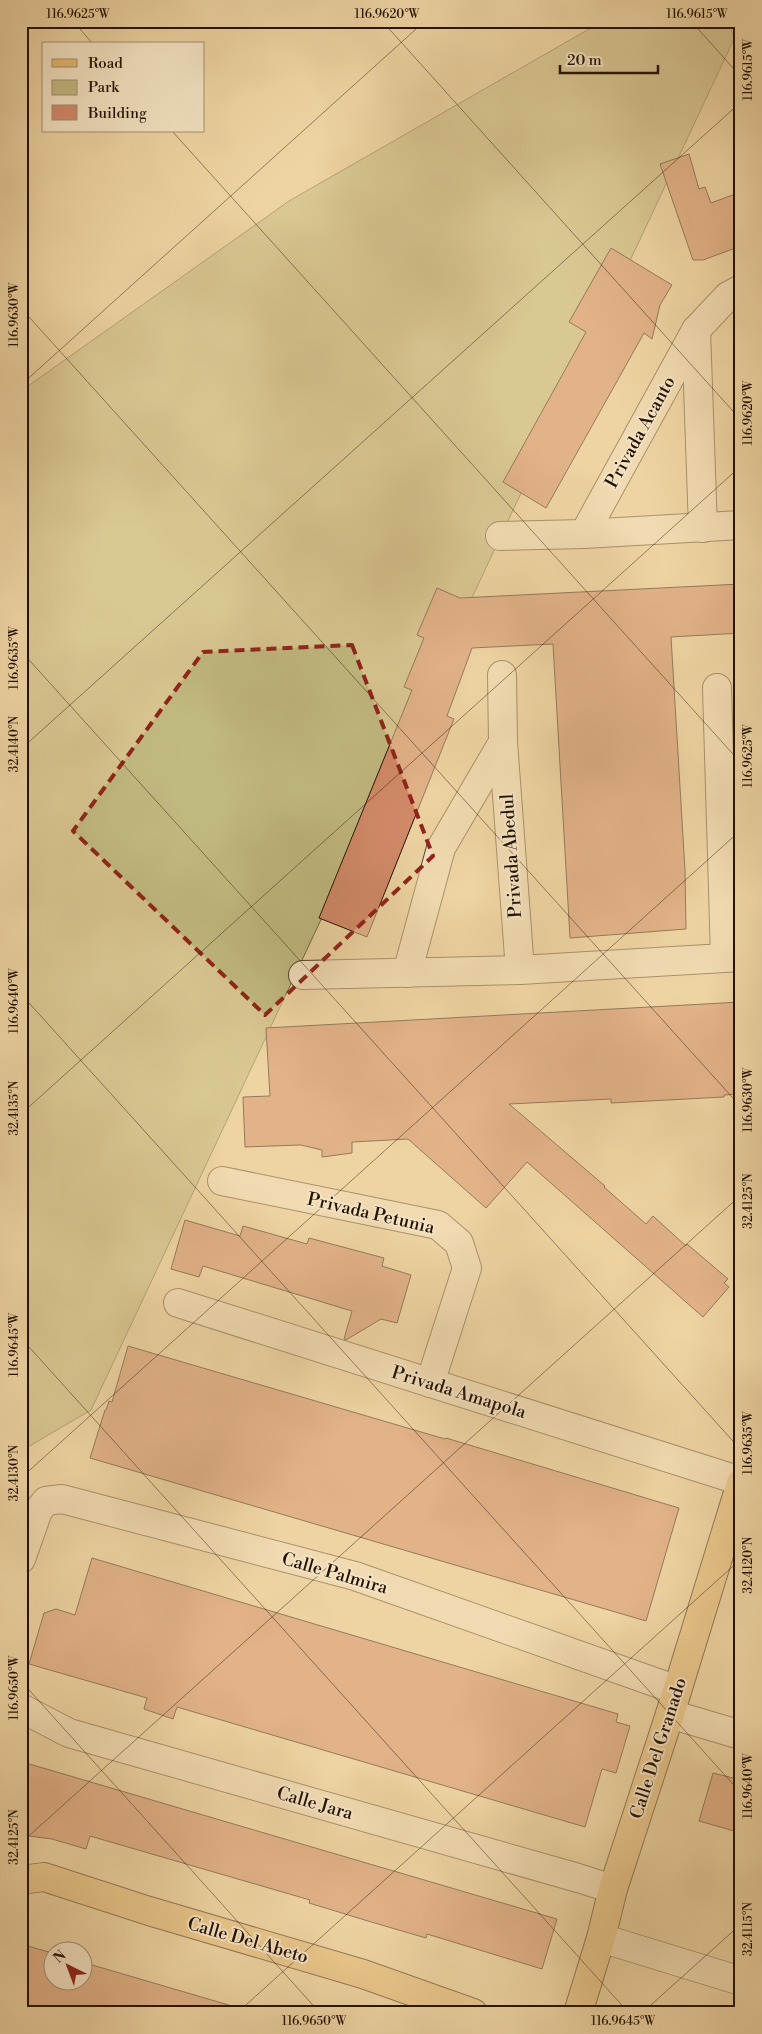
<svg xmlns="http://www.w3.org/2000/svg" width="762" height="2034" font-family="'Libre Bodoni',serif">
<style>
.green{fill:#c1ba80;stroke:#726642}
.building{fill:#d28a69;stroke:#241103}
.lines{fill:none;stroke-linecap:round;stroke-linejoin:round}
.minor-casing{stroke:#56422b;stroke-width:30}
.major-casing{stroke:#241103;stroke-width:30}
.minor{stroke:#f4e3c3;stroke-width:28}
.major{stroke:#e7ba72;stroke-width:28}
.marked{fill:none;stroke:#8f2418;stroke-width:4;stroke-dasharray:10 6;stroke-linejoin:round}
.ticks{fill:none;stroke:#241103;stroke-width:1;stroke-opacity:0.45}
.labels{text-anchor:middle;stroke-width:4;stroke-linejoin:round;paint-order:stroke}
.street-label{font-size:18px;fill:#241103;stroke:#f4e3c3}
.neatline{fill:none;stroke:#241103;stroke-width:2}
.ticks-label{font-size:12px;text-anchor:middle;fill:#241103}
</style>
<rect width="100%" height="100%" fill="#eed4a3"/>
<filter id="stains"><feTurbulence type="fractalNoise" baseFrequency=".004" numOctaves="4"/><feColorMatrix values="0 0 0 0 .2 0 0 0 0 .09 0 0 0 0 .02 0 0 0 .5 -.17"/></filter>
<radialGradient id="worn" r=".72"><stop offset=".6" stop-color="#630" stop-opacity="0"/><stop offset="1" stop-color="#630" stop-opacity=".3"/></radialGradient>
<polygon class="green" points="603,21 729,21 734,39 91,1410 21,1451 21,391 289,201"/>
<g class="building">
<polygon points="689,154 699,189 705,187 711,203 741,192 741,246 703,260 693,260 660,164"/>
<polygon points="611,248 672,285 660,305 652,339 644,333 546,508 503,482 586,332 569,322"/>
<polygon points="741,584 741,633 671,637 685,870 686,929 570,938 553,644 472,648 447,716 454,719 367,937 319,918 412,690 404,687 424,638 417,635 437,588 460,598"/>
<polygon points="741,1002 741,1094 724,1095 724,1097 611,1103 611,1099 509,1104 605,1186 604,1187 646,1224 653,1216 686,1246 687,1244 728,1279 724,1283 729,1287 703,1317 527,1162 486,1208 408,1139 352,1142 352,1153 322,1157 322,1150 301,1145 245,1147 243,1097 270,1096 266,1028"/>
<polygon points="185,1220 240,1236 243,1226 307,1244 309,1238 384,1258 382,1266 411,1275 397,1323 381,1319 346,1340 344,1339 352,1311 203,1266 199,1277 171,1269"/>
<polygon points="128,1346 445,1439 446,1438 679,1508 646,1621 90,1458 105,1410 106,1410 109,1401 112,1402"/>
<polygon points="92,1558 618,1714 616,1722 630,1726 616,1773 602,1769 585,1827 177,1707 173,1719 144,1709 147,1698 29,1664 44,1613 56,1609 75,1615"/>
<polygon points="26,1763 557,1919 542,1969 427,1934 426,1938 368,1921 309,1903 310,1900 90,1836 86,1849 52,1839 21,1835 21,1780"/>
<polygon points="713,1773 741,1780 741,1833 699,1821"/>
<polygon points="21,1944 52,1953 52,1982 82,1982 82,1962 232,2006 231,2013 21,2013"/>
</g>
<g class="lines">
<defs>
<g id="minor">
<polyline points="696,330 703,528"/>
<polyline points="584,534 696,330 728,296 741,289"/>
<polyline points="500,536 584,534 741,525"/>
<polyline points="717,688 725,957"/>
<polyline points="503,742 520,970"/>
<polyline points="407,973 441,848 503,742 502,675"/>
<polyline points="303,975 520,970 741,957"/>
<polyline points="222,1181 438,1225 459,1243 467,1268 430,1383"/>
<polyline points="178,1303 741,1481"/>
<polyline points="21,1559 38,1511 46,1501 62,1499 355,1576 677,1690"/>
<polyline points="21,1708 69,1733 578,1878 613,1889"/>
<polyline points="670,1714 741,1735"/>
<polyline points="601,1938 741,1981"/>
</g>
<g id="major">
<polyline points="21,1880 44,1877 149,1911 363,1974 473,2013"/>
<polyline points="578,2013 601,1938 613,1889 670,1714 741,1483"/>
</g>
</defs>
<use href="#minor" class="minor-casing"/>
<use href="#major" class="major-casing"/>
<use href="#minor" class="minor"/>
<use href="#major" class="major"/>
</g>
<path d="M0 0H762V2034H0ZM352 645 433 856 265 1015 73 831 203 652Z" fill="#eed4a3" fill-opacity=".55" fill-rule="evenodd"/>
<path class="marked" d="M352 645 433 856 265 1015 73 831 203 652Z"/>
<path class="ticks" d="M73 21 93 44M382 21 741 420M691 21 741 77M172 131 741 763M21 308 741 1107M21 385 425 21M21 651 741 1450M21 749 741 102M21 994 741 1793M21 1114 741 466M21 1338 629 2013M21 1478 741 830M21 1681 320 2013M21 1843 741 1195M237 2013 741 1559M642 2013 741 1924"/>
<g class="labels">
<g class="street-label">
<text transform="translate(640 432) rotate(-61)" y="6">Privada Acanto</text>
<text transform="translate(511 856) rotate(-94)" y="6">Privada Abedul</text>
<text transform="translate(371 1213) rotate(13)" y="6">Privada Petunia</text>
<text transform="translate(459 1392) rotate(17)" y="6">Privada Amapola</text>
<text transform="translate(335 1573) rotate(16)" y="6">Calle Palmira</text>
<text transform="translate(658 1748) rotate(-72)" y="6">Calle Del Granado</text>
<text transform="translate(315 1803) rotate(16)" y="6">Calle Jara</text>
<text transform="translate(248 1940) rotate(16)" y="6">Calle Del Abeto</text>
</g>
</g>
<rect width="762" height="2034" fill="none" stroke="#eed4a3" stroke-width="55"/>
<rect x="42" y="42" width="162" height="90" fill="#f4e3c3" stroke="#a18f76"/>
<rect x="52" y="59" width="25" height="8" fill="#e7ba72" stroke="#a18f76"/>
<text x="88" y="68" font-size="15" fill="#241103">Road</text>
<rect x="52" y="80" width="25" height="15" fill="#c1ba80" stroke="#a18f76"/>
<text x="88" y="92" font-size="15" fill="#241103">Park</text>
<rect x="52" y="105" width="25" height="15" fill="#d28a69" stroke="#a18f76"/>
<text x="88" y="118" font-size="15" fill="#241103">Building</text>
<g transform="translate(68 1966) rotate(318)"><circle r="24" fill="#f4e3c3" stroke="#a18f76"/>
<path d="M0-4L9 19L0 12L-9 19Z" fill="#8f2418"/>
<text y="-8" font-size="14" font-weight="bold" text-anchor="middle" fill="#241103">N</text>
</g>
<path d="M560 65v8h98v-8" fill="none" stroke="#241103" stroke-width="2.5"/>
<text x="567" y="65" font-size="15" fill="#241103" stroke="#f4e3c3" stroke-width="4" paint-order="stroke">20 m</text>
<rect x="28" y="28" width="706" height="1978" class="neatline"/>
<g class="ticks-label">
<text x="78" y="18">116.9625°W</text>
<text x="387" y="18">116.9620°W</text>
<text x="697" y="18">116.9615°W</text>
<text transform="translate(748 70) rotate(-90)" y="4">116.9615°W</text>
<text transform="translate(14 315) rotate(-90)" y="4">116.9630°W</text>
<text transform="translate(748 413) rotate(-90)" y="4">116.9620°W</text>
<text transform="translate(14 658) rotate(-90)" y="4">116.9635°W</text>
<text transform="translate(14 744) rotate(-90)" y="4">32.4140°N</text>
<text transform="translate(748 756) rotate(-90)" y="4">116.9625°W</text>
<text transform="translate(14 1001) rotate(-90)" y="4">116.9640°W</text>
<text transform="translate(748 1100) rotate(-90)" y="4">116.9630°W</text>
<text transform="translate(14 1108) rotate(-90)" y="4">32.4135°N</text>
<text transform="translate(748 1201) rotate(-90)" y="4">32.4125°N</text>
<text transform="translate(14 1345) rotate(-90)" y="4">116.9645°W</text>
<text transform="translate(748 1443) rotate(-90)" y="4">116.9635°W</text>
<text transform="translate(14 1473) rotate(-90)" y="4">32.4130°N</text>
<text transform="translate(748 1565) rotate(-90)" y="4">32.4120°N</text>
<text transform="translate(14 1688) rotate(-90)" y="4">116.9650°W</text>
<text transform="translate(748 1786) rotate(-90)" y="4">116.9640°W</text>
<text transform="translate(14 1837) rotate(-90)" y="4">32.4125°N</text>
<text transform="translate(748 1929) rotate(-90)" y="4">32.4115°N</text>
<text x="314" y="2025">116.9650°W</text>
<text x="623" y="2025">116.9645°W</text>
</g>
<rect width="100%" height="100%" filter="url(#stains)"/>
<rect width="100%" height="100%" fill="url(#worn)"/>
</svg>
